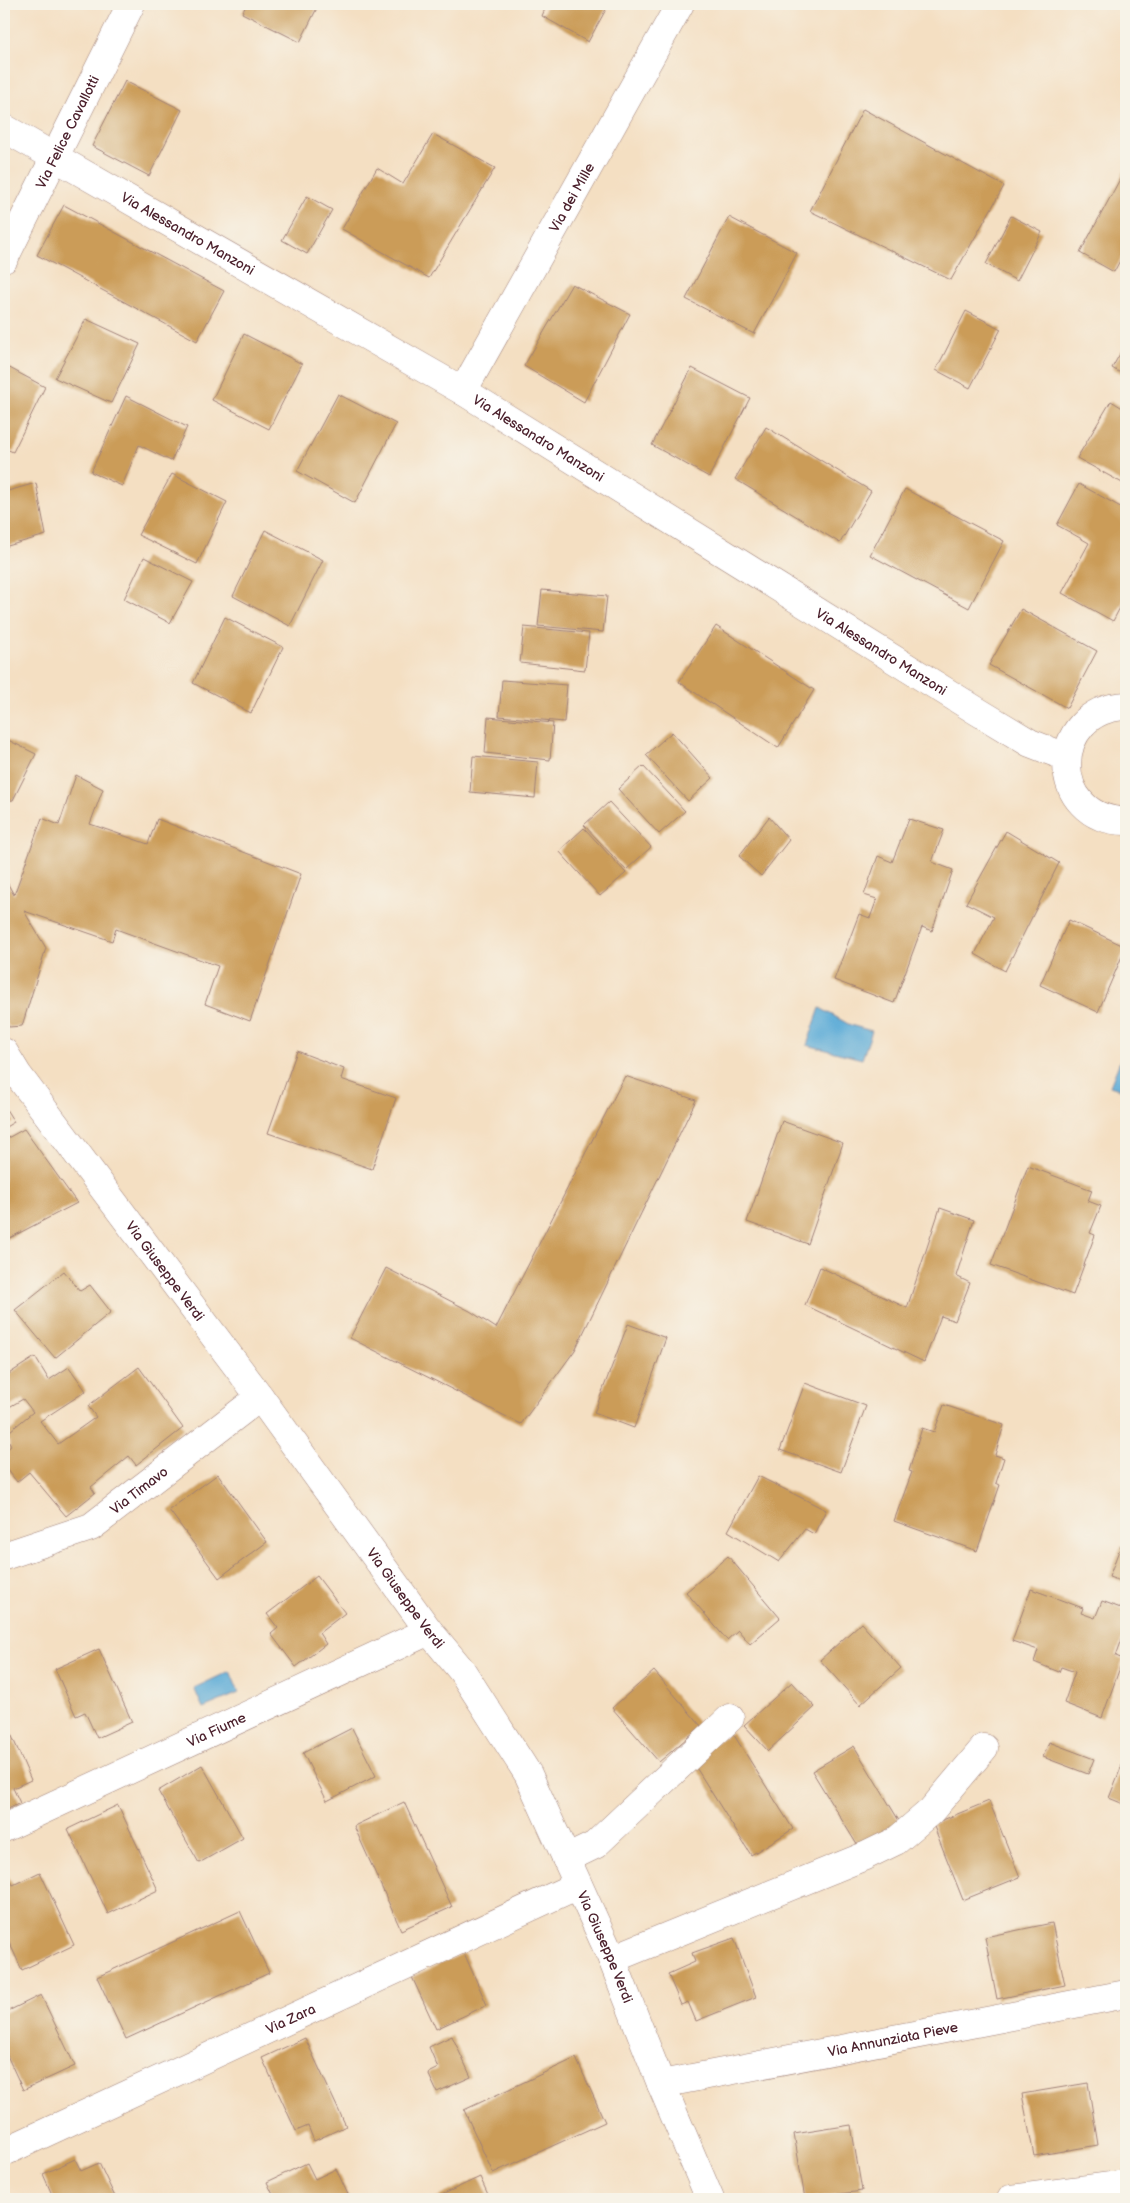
<svg xmlns="http://www.w3.org/2000/svg" width="1130" height="2203" font-family="'Balsamiq Sans',sans-serif">
<style>
.water{fill:#5dacd7;stroke:#546681}
.building{fill:#cb9c59}
.lines{fill:none;stroke-linecap:round;stroke-linejoin:round}
.minor-casing{stroke:#9f7f76;stroke-width:29}
.minor{stroke:#fff;stroke-width:28}
.labels{text-anchor:middle;stroke-width:4;stroke-linejoin:round;paint-order:stroke}
.street-label{font-size:14px;fill:#4a1f2b;stroke:#f7f3e8}
</style>
<rect width="100%" height="100%" fill="#f7f3e8"/>
<filter id="ink" filterUnits="userSpaceOnUse"><feTurbulence type="fractalNoise" baseFrequency=".02" numOctaves="2"/><feDisplacementMap in="SourceGraphic" scale="10" xChannelSelector="R" yChannelSelector="G"/><feConvolveMatrix kernelMatrix="1 2 1 2 8 2 1 2 1" color-interpolation-filters="sRGB"/></filter>
<filter id="wash" filterUnits="userSpaceOnUse"><feTurbulence type="fractalNoise" baseFrequency=".0096" numOctaves="4" result="noise"/><feDisplacementMap in="SourceGraphic" scale="20" xChannelSelector="R" yChannelSelector="G"/><feGaussianBlur stdDeviation="1.12" result="paint"/><feColorMatrix in="noise" values="0 0 0 0 0 0 0 0 0 0 0 0 0 0 0 0 0 1.4 0 .05"/><feComposite in="paint" operator="in"/></filter>
<g filter="url(#wash)">
<rect width="100%" height="100%" fill="#f4dfc2"/>
<g class="water">
<polygon points="820,1008 850,1025 872,1031 862,1059 807,1045"/>
<polygon points="1126,1046 1126,1091 1110,1086"/>
<polygon points="230,1671 239,1693 203,1708 194,1688"/>
</g>
<g id="blocks">
<g class="building">
<polygon points="247,4 319,4 300,42 242,13"/>
<polygon points="547,4 609,4 588,42 542,16"/>
<polygon points="125,81 182,110 149,176 92,146"/>
<polygon points="863,109 1004,186 951,280 810,211"/>
<polygon points="433,134 495,168 429,278 342,229 377,168 403,184"/>
<polygon points="1126,168 1126,249 1114,272 1080,253"/>
<polygon points="307,196 332,210 307,254 282,240"/>
<polygon points="64,205 224,291 197,341 37,255"/>
<polygon points="1011,216 1042,232 1017,281 986,264"/>
<polygon points="729,217 797,253 754,334 686,299"/>
<polygon points="572,284 630,314 584,402 524,366"/>
<polygon points="966,311 1001,329 970,388 936,370"/>
<polygon points="86,319 140,344 111,403 55,378"/>
<polygon points="244,334 302,364 269,429 212,400"/>
<polygon points="1126,343 1126,376 1112,368"/>
<polygon points="4,365 45,387 13,452 4,448"/>
<polygon points="692,368 750,398 709,477 652,445"/>
<polygon points="338,394 396,424 355,503 297,471"/>
<polygon points="126,396 187,427 171,461 139,445 122,486 91,472"/>
<polygon points="1111,401 1126,410 1126,485 1077,458"/>
<polygon points="766,427 871,491 840,543 735,479"/>
<polygon points="172,474 227,502 197,564 138,535"/>
<polygon points="36,483 46,535 4,547 4,492"/>
<polygon points="1079,484 1126,510 1126,596 1113,621 1062,593 1089,543 1057,525"/>
<polygon points="905,489 1004,541 969,608 870,555"/>
<polygon points="265,530 323,560 290,626 233,596"/>
<polygon points="144,557 193,582 170,623 124,599"/>
<polygon points="542,590 607,596 603,632 538,626"/>
<polygon points="1021,609 1097,651 1067,708 989,665"/>
<polygon points="225,617 283,647 251,713 193,683"/>
<polygon points="716,626 814,690 778,748 679,682"/>
<polygon points="524,627 589,633 585,670 520,663"/>
<polygon points="502,680 567,685 564,722 499,716"/>
<polygon points="488,717 553,723 550,760 485,753"/>
<polygon points="672,732 713,778 688,801 646,755"/>
<polygon points="4,738 36,754 13,800 4,801"/>
<polygon points="473,756 538,762 535,798 470,792"/>
<polygon points="643,766 685,811 659,834 618,789"/>
<polygon points="76,775 103,789 90,824 148,844 157,819 301,874 250,1021 205,1004 218,966 116,929 112,941 24,911 46,948 22,1026 9,1027 4,1018 4,877 14,895 42,818 59,825"/>
<polygon points="609,802 651,847 626,870 584,825"/>
<polygon points="769,817 789,840 761,876 739,856"/>
<polygon points="909,819 944,830 932,862 953,870 932,931 922,927 894,1003 834,980 859,914 870,918 877,899 864,895 878,856 892,862"/>
<polygon points="584,828 626,873 600,896 559,851"/>
<polygon points="1006,831 1059,863 1005,971 975,954 994,917 966,903"/>
<polygon points="1069,920 1126,947 1098,1012 1040,985"/>
<polygon points="297,1051 344,1069 341,1079 396,1098 372,1169 268,1133"/>
<polygon points="625,1076 696,1100 575,1350 521,1424 350,1338 386,1268 470,1311 496,1328"/>
<polygon points="4,1106 14,1122 4,1128"/>
<polygon points="782,1121 843,1143 808,1244 747,1222"/>
<polygon points="24,1129 77,1203 4,1241 4,1140"/>
<polygon points="1028,1166 1092,1190 1088,1201 1101,1206 1090,1233 1095,1235 1073,1295 991,1265"/>
<polygon points="940,1208 974,1220 956,1276 970,1283 955,1321 941,1316 924,1362 805,1305 820,1267 907,1308"/>
<polygon points="64,1271 80,1291 90,1285 111,1312 55,1358 15,1310"/>
<polygon points="628,1324 666,1338 634,1428 594,1413"/>
<polygon points="35,1357 49,1380 69,1367 86,1391 40,1421 58,1444 96,1417 88,1406 139,1367 183,1428 136,1465 129,1456 91,1487 95,1493 66,1516 29,1472 17,1482 4,1465 4,1452 11,1446 5,1435 33,1412 23,1399 4,1410 4,1377"/>
<polygon points="805,1383 866,1406 841,1472 780,1450"/>
<polygon points="944,1405 1004,1425 995,1455 1004,1458 996,1483 1000,1485 977,1551 894,1521 912,1472 909,1471 922,1428 934,1432"/>
<polygon points="218,1474 267,1542 219,1578 169,1510"/>
<polygon points="758,1476 826,1510 814,1534 805,1529 779,1562 728,1531"/>
<polygon points="1121,1545 1126,1547 1126,1583 1109,1577"/>
<polygon points="728,1556 780,1618 750,1644 738,1630 727,1640 686,1592"/>
<polygon points="317,1576 345,1613 319,1633 326,1644 296,1667 271,1634 278,1628 267,1614"/>
<polygon points="1031,1589 1083,1608 1081,1613 1095,1618 1102,1601 1126,1610 1126,1628 1116,1656 1123,1659 1102,1718 1064,1703 1075,1672 1061,1667 1059,1672 1034,1662 1038,1650 1012,1641"/>
<polygon points="861,1623 901,1668 860,1705 820,1660"/>
<polygon points="99,1649 132,1722 97,1738 85,1712 76,1716 55,1669"/>
<polygon points="654,1671 701,1726 659,1762 612,1708"/>
<polygon points="792,1682 815,1707 768,1751 744,1725"/>
<polygon points="8,1727 31,1780 13,1788 20,1803 4,1811 4,1729"/>
<polygon points="352,1728 376,1776 327,1801 303,1753"/>
<polygon points="732,1732 793,1829 751,1855 690,1758"/>
<polygon points="1049,1742 1094,1759 1088,1774 1043,1757"/>
<polygon points="854,1746 901,1824 859,1848 812,1771"/>
<polygon points="1126,1755 1126,1805 1109,1798"/>
<polygon points="202,1765 243,1838 199,1863 158,1791"/>
<polygon points="989,1801 1020,1877 963,1900 933,1824"/>
<polygon points="404,1802 452,1907 401,1930 354,1826"/>
<polygon points="118,1805 158,1890 108,1914 68,1829"/>
<polygon points="40,1872 74,1945 22,1970 4,1931 4,1877 8,1875 13,1885"/>
<polygon points="240,1911 269,1973 126,2039 97,1977"/>
<polygon points="1052,1923 1065,1985 997,1999 985,1937"/>
<polygon points="734,1938 756,1997 696,2021 688,2002 681,2005 668,1974 695,1962 692,1953"/>
<polygon points="464,1953 487,2005 436,2029 412,1977"/>
<polygon points="41,1995 75,2066 23,2090 4,2049 4,2013"/>
<polygon points="452,2036 471,2077 437,2092 428,2073 438,2068 429,2047"/>
<polygon points="305,2038 346,2126 314,2141 308,2126 296,2131 262,2058"/>
<polygon points="576,2058 605,2122 493,2173 464,2110"/>
<polygon points="1088,2083 1098,2145 1034,2156 1022,2094"/>
<polygon points="851,2125 862,2191 805,2199 794,2134"/>
<polygon points="75,2159 81,2171 99,2163 116,2199 54,2199 43,2174"/>
<polygon points="307,2163 315,2179 336,2169 350,2199 275,2199 267,2182"/>
<polygon points="480,2177 490,2199 433,2199"/>
</g>
</g>
</g>
<g filter="url(#ink)">
<use href="#blocks" fill-opacity="0" stroke="#9f7f76" stroke-width="1"/>
<g class="lines">
<defs>
<g id="minor">
<path id="s1" d="M4 128 463 391 977 711 1030 743 1066 757"/>
<path id="s2" d="M4 259 131 4"/>
<path id="s3" d="M463 391 680 4"/>
<path d="M1126 706C1047 709 1048 821 1126 821"/>
<path id="s4" d="M4 1052 18 1075 260 1397 429 1631 462 1671 528 1774 612 1959 661 2084 710 2199"/>
<path id="s5" d="M4 1556 91 1527 260 1397"/>
<path id="s6" d="M4 1828 429 1631"/>
<polyline points="566,1859 595,1845 730,1718"/>
<polyline points="612,1959 865,1856 896,1841 931,1811 984,1748"/>
<path id="s7" d="M661 2084 1126 1994"/>
<path id="s8" d="M4 2152 578 1885"/>
<polyline points="1011,2199 1126,2184"/>
</g>
</defs>
<use href="#minor" class="minor-casing"/>
<use href="#minor" class="minor"/>
</g>
</g>
<g class="labels">
<g class="street-label">
<text dy="5" stroke="none"><textPath href="#s2" startOffset="142">Via Felice Cavallotti</textPath></text>
<text dy="5" stroke="none"><textPath href="#s3" startOffset="222">Via dei Mille</textPath></text>
<text dy="5" stroke="none"><textPath href="#s1" startOffset="212">Via Alessandro Manzoni</textPath></text>
<text dy="5" stroke="none"><textPath href="#s1" startOffset="618">Via Alessandro Manzoni</textPath></text>
<text dy="5" stroke="none"><textPath href="#s1" startOffset="1022">Via Alessandro Manzoni</textPath></text>
<text dy="5" stroke="none"><textPath href="#s4" startOffset="272">Via Giuseppe Verdi</textPath></text>
<text dy="5" stroke="none"><textPath href="#s5" startOffset="152">Via Timavo</textPath></text>
<text dy="5" stroke="none"><textPath href="#s4" startOffset="678">Via Giuseppe Verdi</textPath></text>
<text dy="5" stroke="none"><textPath href="#s6" startOffset="234">Via Fiume</textPath></text>
<text dy="5" stroke="none"><textPath href="#s4" startOffset="1082">Via Giuseppe Verdi</textPath></text>
<text dy="5" stroke="none"><textPath href="#s8" startOffset="316">Via Zara</textPath></text>
<text dy="5" stroke="none"><textPath href="#s7" startOffset="236">Via Annunziata Pieve</textPath></text>
</g>
</g>
<rect width="1130" height="2203" fill="none" stroke="#f7f3e8" stroke-width="20"/>
</svg>
